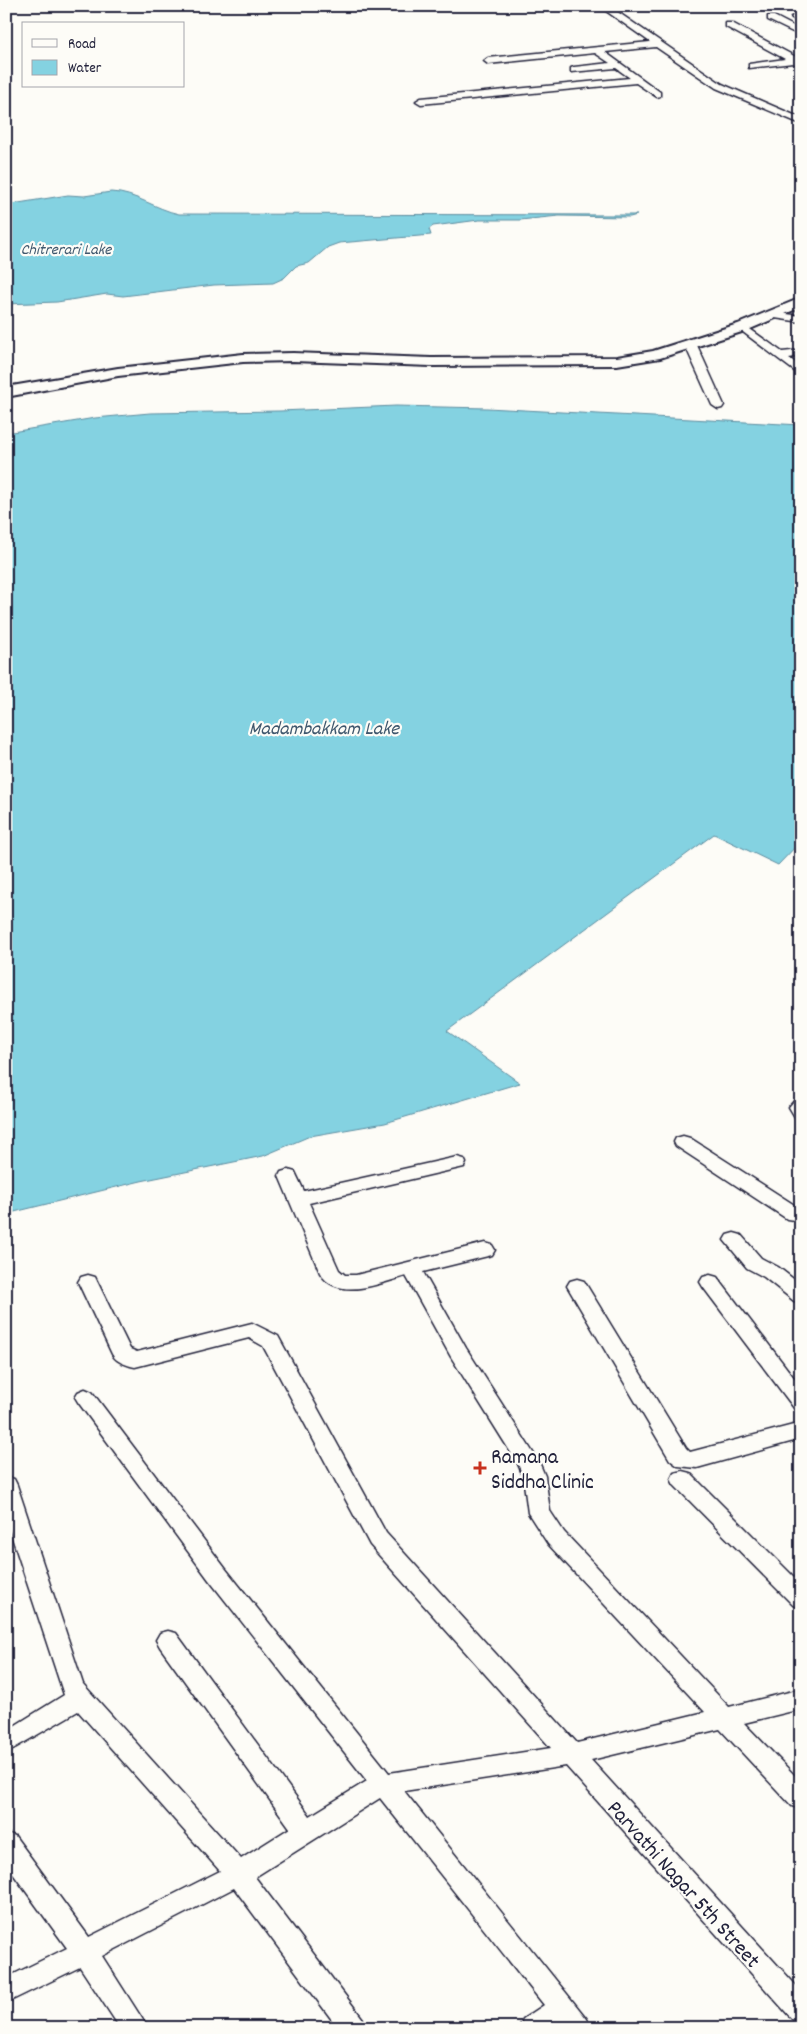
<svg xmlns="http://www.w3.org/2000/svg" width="807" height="2034" font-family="Dekko,sans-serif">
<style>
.water{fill:#84d2e1;stroke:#5d8c9f}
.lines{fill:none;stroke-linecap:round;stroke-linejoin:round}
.minor-casing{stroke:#22223b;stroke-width:3}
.tertiary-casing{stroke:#22223b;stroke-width:4}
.minor{fill:#fdfcf7;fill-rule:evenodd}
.tertiary{fill:#fdfcf7;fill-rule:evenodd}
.poi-dot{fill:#c8321e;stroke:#fdfcf7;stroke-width:2}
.labels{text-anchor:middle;stroke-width:4.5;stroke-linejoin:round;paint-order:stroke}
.far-water-label{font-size:16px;font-style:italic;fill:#3f576d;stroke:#fdfcf7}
.water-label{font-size:20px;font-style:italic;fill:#3f576d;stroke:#fdfcf7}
.near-poi-label{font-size:22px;fill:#22223b;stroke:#fdfcf7;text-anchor:start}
.near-street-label{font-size:22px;fill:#22223b;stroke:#fdfcf7}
</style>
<rect width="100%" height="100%" fill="#fdfcf7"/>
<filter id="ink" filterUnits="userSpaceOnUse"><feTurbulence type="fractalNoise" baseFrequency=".02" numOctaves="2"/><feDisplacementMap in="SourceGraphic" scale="10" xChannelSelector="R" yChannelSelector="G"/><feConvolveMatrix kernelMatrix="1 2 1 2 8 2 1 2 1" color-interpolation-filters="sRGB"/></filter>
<g filter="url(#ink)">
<g class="water">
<path d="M111 192C136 193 155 209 179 214L637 215 630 217 559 216 520 220H479L433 226 429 229 431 235 339 243 328 247 309 263 296 266 284 278 273 283 214 285 123 296 107 294 57 302 6 304V205L68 195 84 196Z"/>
<polygon points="396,406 487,408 801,425 801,841 778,865 714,834 447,1031 520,1083 385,1123 310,1136 263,1156 141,1181 6,1214 6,433 95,418 150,413 280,411"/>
</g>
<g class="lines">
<defs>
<g id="minor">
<polygon points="599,6 609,6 722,84 801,118 801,124 716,88 656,47 605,52 660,92 660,96 657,97 636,83 421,104 416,101 421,98 630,78 616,68 571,72 571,68 574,67 610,63 595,53 488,64 484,61 488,58 650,42"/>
<polygon points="801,14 801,19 795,20 791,17"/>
<polygon points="768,16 774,16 801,30 801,36 768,20"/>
<polygon points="726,23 732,23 798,58 801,60 801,67 793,63 749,68 749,64 785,59 726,27"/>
<polygon points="772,312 801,316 801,322 768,317 768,313"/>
<polygon points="743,324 782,352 801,350 801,356 789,358 801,367 801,376 739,329 737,327"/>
<polygon points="690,340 696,343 724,405 722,408 718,409 712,405 684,343"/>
<polygon points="801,1098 801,1119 795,1117 789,1107 795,1100"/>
<polygon points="683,1136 690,1138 796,1206 801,1205 801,1219 794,1220 787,1219 676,1146 674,1142 676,1138"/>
<path d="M457 1157 464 1159 466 1163 464 1167 309 1203 339 1270 345 1275H356L485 1243 492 1245 495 1250 492 1255 423 1272 466 1348 539 1462 545 1476 550 1511 564 1532 729 1707 801 1689V1709L744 1723 801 1782V1809L792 1806 720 1729 591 1760 801 1991V2022L792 2019 566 1766 404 1791 587 2019 591 2028H562L559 2025 555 2028H519L523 2019 544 2005 380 1798 255 1877 363 2019 367 2028H338L234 1888 102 1956 148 2028H120L80 1967 6 2003V1978L67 1948 6 1864V1833L15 1836 89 1937 220 1871 78 1711 6 1753V1731L64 1695 6 1519V1477L14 1479 17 1485 83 1684 241 1859 290 1828 160 1647 156 1640 160 1633 168 1631 176 1633 310 1816 367 1781 209 1580 78 1402 75 1397 78 1392 85 1389 92 1392 225 1568 389 1773 551 1748 370 1545 263 1346 249 1338 135 1367C126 1365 116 1362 112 1354L78 1282 81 1277 88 1275 95 1277 130 1349 137 1352 252 1323 278 1336 386 1533 577 1743 705 1712 548 1544 528 1513 523 1476 518 1464 451 1357 406 1276C380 1283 338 1302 320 1273L279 1176 281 1172 288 1170 295 1172 304 1191Z"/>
<polygon points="734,1233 741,1235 761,1258 778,1267 801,1285 801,1303 794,1301 764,1277 747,1268 724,1240 727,1235"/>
<polygon points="710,1275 717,1277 801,1387 801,1411 794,1408 703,1287 700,1282 703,1277"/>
<polygon points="577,1279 584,1281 686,1448 690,1452 801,1423 801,1439 697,1468 678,1466 670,1460 567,1286 570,1281"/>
<polygon points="682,1471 690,1473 801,1584 801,1608 793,1605 674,1485 671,1479 674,1473"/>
</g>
<polygon id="tertiary" points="801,298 801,307 748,330 660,358 617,365 431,366 293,361 243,362 118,376 6,397 6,387 118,368 243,354 293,353 431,358 617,357 653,351 738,324"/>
</defs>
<use href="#minor" class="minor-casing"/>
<use href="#tertiary" class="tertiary-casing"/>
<use href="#minor" class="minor"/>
<use href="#tertiary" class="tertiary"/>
</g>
</g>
<path class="poi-dot" d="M477.5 1460.5h5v5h5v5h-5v5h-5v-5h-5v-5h5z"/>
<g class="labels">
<g class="far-water-label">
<text x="66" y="254">Chitrerari Lake</text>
</g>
<g class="water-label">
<text x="324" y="734">Madambakkam Lake</text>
</g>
<g class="near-poi-label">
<text x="491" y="1463">Ramana<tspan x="491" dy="25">Siddha Clinic</tspan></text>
</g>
<g class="near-street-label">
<text transform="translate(685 1883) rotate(48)" y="8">Parvathi Nagar 5th Street</text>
</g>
</g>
<rect width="807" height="2034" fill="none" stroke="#fdfcf7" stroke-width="25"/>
<rect x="12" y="12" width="782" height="2009" fill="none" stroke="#22223b" stroke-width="2" filter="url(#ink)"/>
<rect x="22" y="22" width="162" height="65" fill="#fdfcf7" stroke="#a5a5ac"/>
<rect x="32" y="39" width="25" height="8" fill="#fdfcf7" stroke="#a5a5ac"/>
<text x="68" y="48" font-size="15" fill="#22223b">Road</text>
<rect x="32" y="60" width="25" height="15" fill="#84d2e1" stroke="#a5a5ac"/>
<text x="68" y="72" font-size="15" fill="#22223b">Water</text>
</svg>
